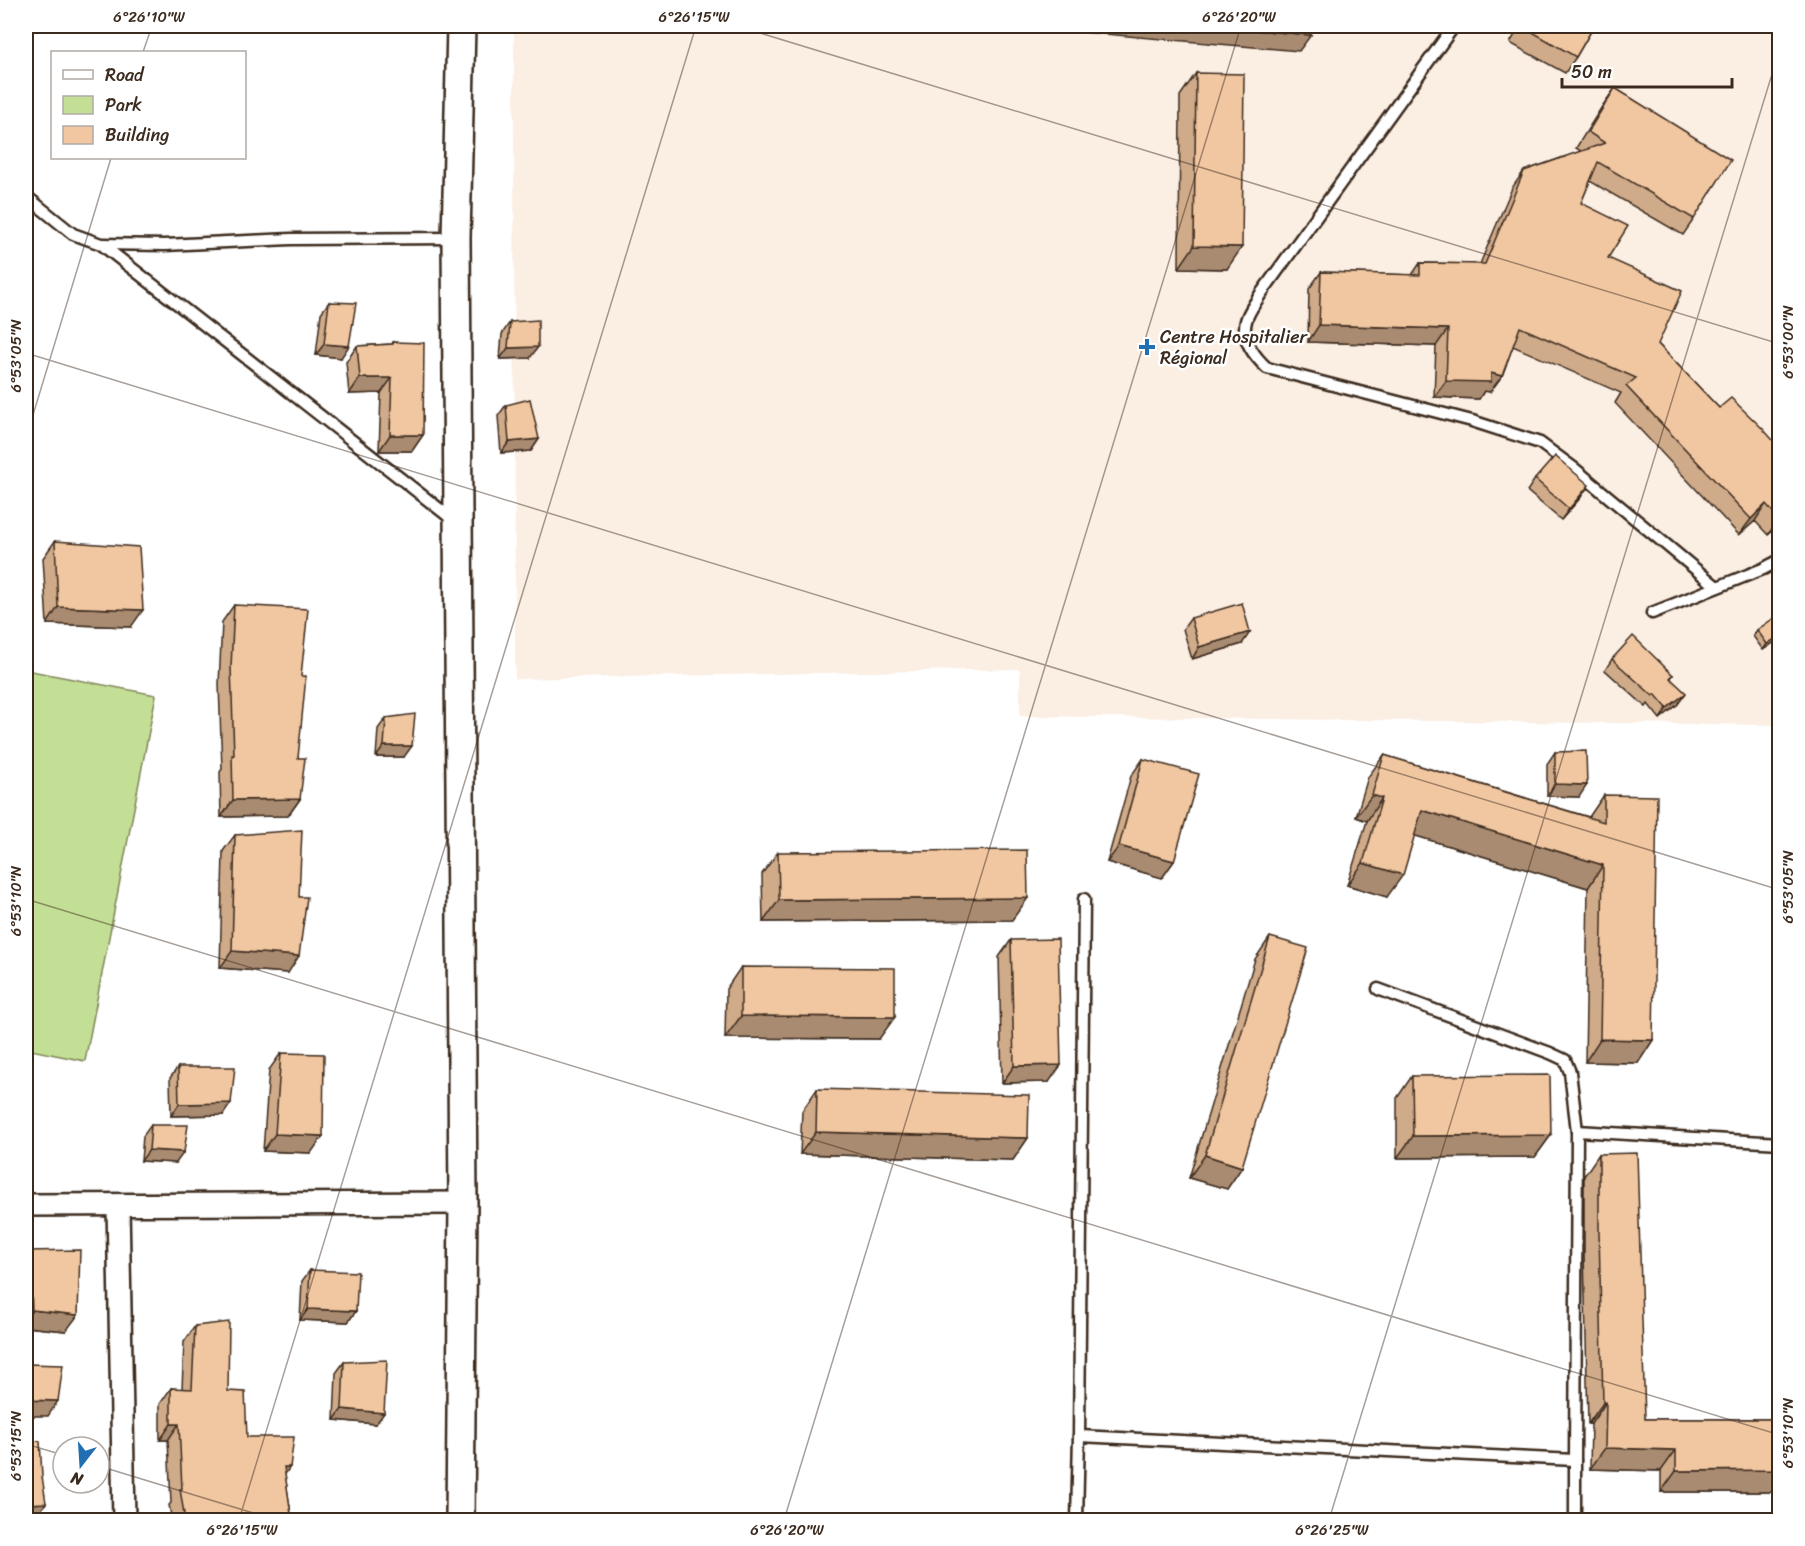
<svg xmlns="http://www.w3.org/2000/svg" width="1805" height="1546" font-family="Sriracha,sans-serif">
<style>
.built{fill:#fbeee3}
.green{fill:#c3de95;stroke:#7f845a;stroke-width:1.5}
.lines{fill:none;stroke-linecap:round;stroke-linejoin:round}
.service-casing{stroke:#3b2a1e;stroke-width:15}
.minor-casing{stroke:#3b2a1e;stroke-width:26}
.tertiary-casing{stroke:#3b2a1e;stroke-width:32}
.service{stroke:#fff;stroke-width:10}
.minor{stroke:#fff;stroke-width:21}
.tertiary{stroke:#fff;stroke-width:27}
.wall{fill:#cfab8a;stroke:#3b2a1e;stroke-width:1.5}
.shaded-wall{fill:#a98b71;stroke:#3b2a1e;stroke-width:1.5}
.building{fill:#f1c7a1;stroke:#3b2a1e;stroke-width:1.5}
.ticks{fill:none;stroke:#3b2a1e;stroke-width:1.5;stroke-opacity:0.45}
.poi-dot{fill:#1f6fb2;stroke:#fff;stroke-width:2}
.labels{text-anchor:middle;stroke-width:5;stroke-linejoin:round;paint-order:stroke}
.poi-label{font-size:18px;fill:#3b2a1e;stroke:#fff;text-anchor:start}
.neatline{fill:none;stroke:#3b2a1e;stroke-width:2}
.ticks-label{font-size:15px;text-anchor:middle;fill:#3b2a1e}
</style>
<rect width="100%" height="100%" fill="#fff"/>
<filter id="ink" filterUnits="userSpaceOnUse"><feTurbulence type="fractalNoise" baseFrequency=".0167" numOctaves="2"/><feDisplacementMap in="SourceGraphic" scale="12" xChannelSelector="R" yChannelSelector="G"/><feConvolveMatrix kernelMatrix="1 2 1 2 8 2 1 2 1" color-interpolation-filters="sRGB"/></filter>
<g filter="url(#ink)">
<polygon class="built" points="514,26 1779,26 1779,725 1020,716 1020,669 515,679"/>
<polygon class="green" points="26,670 156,695 85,1061 26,1049"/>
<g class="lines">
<defs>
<g id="service">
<path d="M1454 26 1260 295C1256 302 1248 312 1246 321 1241 340 1254 356 1267 368L1472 421 1540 443 1575 469 1717 587"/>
<polyline points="26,196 73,234 101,244 456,522"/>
<polyline points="101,244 165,245 291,239 456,238"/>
<polyline points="1652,613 1763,569 1780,560"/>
<polyline points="1378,989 1550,1053 1565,1060 1570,1072 1577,1131"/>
<polyline points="1079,1436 1575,1460 1577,1131 1780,1143"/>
<polyline points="1575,1460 1575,1520"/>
<polyline points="1077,1520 1079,1436 1084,899"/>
</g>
<g id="minor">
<polyline points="26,1205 463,1203"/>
<polyline points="118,1205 124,1520"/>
</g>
<polyline id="tertiary" points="460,1520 463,1203 456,238 461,26"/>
</defs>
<use href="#service" class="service-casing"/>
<use href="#minor" class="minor-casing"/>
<use href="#tertiary" class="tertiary-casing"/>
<use href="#service" class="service"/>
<use href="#minor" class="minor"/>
<use href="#tertiary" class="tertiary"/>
</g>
<g class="wall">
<polygon points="1520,26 1594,26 1576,57 1565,73 1510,43"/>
<polygon points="1196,73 1227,269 1179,268 1180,96"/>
<polygon points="1615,88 1694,219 1683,235 1590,181 1581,203 1608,258 1658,344 1719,408 1779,447 1779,525 1768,535 1755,521 1739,535 1615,403 1621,393 1513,346 1502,376 1490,392 1484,391 1479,399 1434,397 1436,346 1308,342 1309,289 1321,272 1412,275 1420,263 1480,264 1512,188 1524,171 1581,151 1576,148 1603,105"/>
<polygon points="329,302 341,358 316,355 321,313"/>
<polygon points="510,322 530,358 500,359 502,334"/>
<polygon points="393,342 423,435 412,451 379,451 381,393 349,394 346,362 357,346 392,344"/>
<polygon points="506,405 539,439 531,451 501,453 498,416"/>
<polygon points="1535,479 1581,497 1561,520 1527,491"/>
<polygon points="55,541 131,627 47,624 43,558"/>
<polygon points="234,605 301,676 298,758 300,799 288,816 221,817 220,772 222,769 219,684 222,622"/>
<polygon points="1191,618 1242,644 1192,659 1183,629"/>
<polygon points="1757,630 1779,639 1763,650 1753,636"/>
<polygon points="1612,659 1673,675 1671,678 1678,704 1660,719 1648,704 1646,707 1605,670"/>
<polygon points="386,718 404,757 376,757 378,729"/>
<polygon points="1555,752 1579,797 1547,796 1547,764"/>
<polygon points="1384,755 1589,817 1604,795 1653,1040 1638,1063 1585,1062 1588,888 1414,835 1387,897 1347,885 1367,821 1356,817 1368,777"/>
<polygon points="1143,759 1174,861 1162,878 1107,862 1131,776"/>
<polygon points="235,835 288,973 220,968 223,851"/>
<polygon points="778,852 1012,920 763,922 762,874"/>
<polygon points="1270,937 1242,1167 1227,1189 1189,1178 1255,959"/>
<polygon points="1011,940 1049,1082 1002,1083 999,957"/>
<polygon points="741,967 879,1039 725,1038 726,989"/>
<polygon points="281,1053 311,1153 263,1151 269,1070"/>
<polygon points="178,1067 223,1115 171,1116 170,1078"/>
<polygon points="1412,1076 1551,1135 1535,1157 1397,1158 1397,1098"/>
<polygon points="817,1089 1028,1138 1013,1160 800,1154 802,1111"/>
<polygon points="151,1125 176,1163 141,1161 143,1136"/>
<polygon points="1599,1154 1645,1419 1779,1419 1779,1492 1661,1492 1661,1471 1590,1469 1591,1424 1588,1424 1584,1253 1584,1176"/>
<polygon points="26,1251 66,1331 26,1327"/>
<polygon points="310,1270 356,1311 348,1322 300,1320 302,1281"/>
<polygon points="195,1326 228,1391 247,1437 285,1474 292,1521 172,1521 169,1505 171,1503 168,1440 160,1440 160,1404 171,1388 182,1389 184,1342"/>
<polygon points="344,1362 376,1424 334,1420 336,1373"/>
</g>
<g class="shaded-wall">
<polygon points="1037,26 1208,26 1311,35 1299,51 1035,28"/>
<polygon points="1194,246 1242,247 1227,269 1179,268"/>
<polygon points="1319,325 1448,329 1436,346 1308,342"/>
<polygon points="324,344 349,346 341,358 316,355"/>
<polygon points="538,347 530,358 500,359 508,348"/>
<polygon points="1491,373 1502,376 1490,392 1484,391 1479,399 1434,397 1446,381"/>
<polygon points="360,378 392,378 381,393 349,394"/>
<polygon points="390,435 423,435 412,451 379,451"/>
<polygon points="539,439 531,451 501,453 509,442"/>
<polygon points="1589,485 1581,497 1561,520 1569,509"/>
<polygon points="1766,504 1755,521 1739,535 1751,519"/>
<polygon points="1779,518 1779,525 1768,535"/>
<polygon points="58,607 143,610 131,627 47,624"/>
<polygon points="1250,632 1242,644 1192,659 1199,647"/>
<polygon points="1779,636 1779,639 1763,650 1767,644"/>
<polygon points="1686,693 1678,704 1660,719 1667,708"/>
<polygon points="384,746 412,746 404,757 376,757"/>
<polygon points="1555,784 1587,785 1579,797 1547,796"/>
<polygon points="1372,795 1382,798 1367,821 1356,817"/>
<polygon points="300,799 288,816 221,817 233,800"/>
<polygon points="1422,810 1603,865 1588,888 1406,833"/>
<polygon points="1119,846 1174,861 1162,878 1107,862"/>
<polygon points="1363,863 1403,875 1387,897 1347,885"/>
<polygon points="1028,898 1012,920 763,922 779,900"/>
<polygon points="232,951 299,956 288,973 220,968"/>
<polygon points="741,1016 895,1017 879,1039 725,1038"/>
<polygon points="1600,1039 1653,1040 1638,1063 1585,1062"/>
<polygon points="1061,1065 1049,1082 1002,1083 1014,1066"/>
<polygon points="231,1103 223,1115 171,1116 179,1104"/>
<polygon points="816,1132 1028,1138 1013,1160 800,1154"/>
<polygon points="275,1134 323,1136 311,1153 263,1151"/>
<polygon points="1551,1135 1535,1157 1397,1158 1413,1136"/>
<polygon points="149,1150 184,1152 176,1163 141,1161"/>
<polygon points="1205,1155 1242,1167 1227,1189 1189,1178"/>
<polygon points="26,1288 31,1288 26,1295"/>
<polygon points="308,1309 356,1311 348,1322 300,1320"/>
<polygon points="32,1310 78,1315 66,1331 26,1327 26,1320"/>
<polygon points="26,1400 58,1401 48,1416 26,1416"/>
<polygon points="1606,1402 1591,1424 1588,1424 1603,1403"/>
<polygon points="342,1409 384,1413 376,1424 334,1420"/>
<polygon points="171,1424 179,1424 168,1440 160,1440"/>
<polygon points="1605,1448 1676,1450 1661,1471 1590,1469"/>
<polygon points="284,1467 290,1467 279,1483"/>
<polygon points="1779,1470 1779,1492 1661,1492 1676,1471"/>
<polygon points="46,1503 36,1518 26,1518 26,1504"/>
</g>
<g class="building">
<polygon points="1208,26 1311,26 1311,35"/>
<polygon points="1522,26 1594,26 1576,57"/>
<polygon points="1196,73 1244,74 1242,247 1194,246"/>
<polygon points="1615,88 1731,160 1694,219 1598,162 1581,203 1628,226 1608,258 1682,291 1658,344 1719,408 1731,398 1763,429 1779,447 1779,519 1766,504 1751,519 1626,386 1636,378 1520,327 1502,376 1491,373 1491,382 1446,381 1448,329 1319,325 1321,272 1420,275 1420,263 1485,264 1524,171 1605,143 1588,132"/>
<polygon points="329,302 356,303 349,346 324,344"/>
<polygon points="538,320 538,347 508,348 510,322"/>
<polygon points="393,342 424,343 423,435 390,435 392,378 360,378 357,346 393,344"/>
<polygon points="530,399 539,439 509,442 506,405"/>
<polygon points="1555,456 1589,485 1569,509 1535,479"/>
<polygon points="55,541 139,547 143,610 58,607"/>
<polygon points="1242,603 1250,632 1199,647 1191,618"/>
<polygon points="234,605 308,609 301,676 306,676 298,758 305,758 300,799 233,800 232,755 234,755 231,667"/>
<polygon points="1774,618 1779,625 1779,636 1767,644 1757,630"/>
<polygon points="1633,636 1673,675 1670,678 1686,693 1667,708 1655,694 1653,696 1612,659"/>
<polygon points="415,714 412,746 384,746 386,718"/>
<polygon points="1586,751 1587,785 1555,784 1555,752"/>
<polygon points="1384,755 1604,822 1604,795 1657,796 1653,1040 1600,1039 1603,865 1422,810 1403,875 1363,863 1382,798 1372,795"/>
<polygon points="1143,759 1199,774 1174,861 1119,846"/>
<polygon points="302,830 299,897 307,897 299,956 232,951 235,835"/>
<polygon points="1027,850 1028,898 779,900 778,852"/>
<polygon points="1270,937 1308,948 1242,1167 1205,1155"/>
<polygon points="1058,939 1061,1065 1014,1066 1011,940"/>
<polygon points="741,967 895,968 895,1017 741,1016"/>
<polygon points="281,1053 324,1054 323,1136 275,1134"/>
<polygon points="178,1067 235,1067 231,1103 179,1104"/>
<polygon points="1550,1075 1551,1135 1413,1136 1412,1076"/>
<polygon points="817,1089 1029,1095 1028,1138 816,1132"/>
<polygon points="151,1125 188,1125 184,1152 149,1150"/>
<polygon points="1637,1153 1645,1419 1779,1419 1779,1470 1676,1471 1676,1450 1605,1448 1606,1402 1603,1403 1599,1232 1599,1154"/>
<polygon points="80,1250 78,1315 32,1310 31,1288 26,1288 26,1251"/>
<polygon points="310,1270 358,1272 356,1311 308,1309"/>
<polygon points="229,1322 228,1391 245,1392 247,1437 294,1437 290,1467 284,1467 292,1521 185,1520 180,1489 182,1489 179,1424 171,1424 171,1388 192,1389 195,1326"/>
<polygon points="387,1360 384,1413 342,1409 344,1362"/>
<polygon points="26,1364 63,1365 58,1401 26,1400"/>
<polygon points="40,1441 42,1476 46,1503 26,1504 26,1442"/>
</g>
</g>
<path class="ticks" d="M737 26 1780 344M143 52 152 26M26 353 1780 890M26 438 111 158M26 899 1780 1435M26 1444 63 1455M99 1466 276 1520M239 1520 696 26M784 1520 1241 26M1329 1520 1780 48"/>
<path class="poi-dot" d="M1144 338h6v6h6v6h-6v6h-6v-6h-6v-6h6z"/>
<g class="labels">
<g class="poi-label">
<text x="1160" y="343">Centre Hospitalier<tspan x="1160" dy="21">Régional</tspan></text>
</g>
</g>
<rect width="1805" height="1546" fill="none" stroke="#fff" stroke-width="66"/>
<rect x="51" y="51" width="195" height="108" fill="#ffffff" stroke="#b1aaa5" stroke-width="1.5"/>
<rect x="63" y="70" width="30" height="9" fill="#ffffff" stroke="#b1aaa5" stroke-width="1.5"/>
<text x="105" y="81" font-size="18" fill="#3b2a1e">Road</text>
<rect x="63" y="96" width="30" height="18" fill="#c3de95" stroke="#b1aaa5" stroke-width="1.5"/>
<text x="105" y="111" font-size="18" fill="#3b2a1e">Park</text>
<rect x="63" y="126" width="30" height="18" fill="#f1c7a1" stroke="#b1aaa5" stroke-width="1.5"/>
<text x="105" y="141" font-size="18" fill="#3b2a1e">Building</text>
<g transform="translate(81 1465) rotate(197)"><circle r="28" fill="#ffffff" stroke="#b1aaa5" stroke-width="1.5"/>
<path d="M0-4.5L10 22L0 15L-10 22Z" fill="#1f6fb2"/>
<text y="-9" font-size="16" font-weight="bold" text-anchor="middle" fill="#3b2a1e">N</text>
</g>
<path d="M1562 78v9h170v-9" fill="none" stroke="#3b2a1e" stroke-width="3"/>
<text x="1571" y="78" font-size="18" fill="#3b2a1e" stroke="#ffffff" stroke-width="4.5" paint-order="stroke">50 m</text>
<rect x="33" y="33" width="1739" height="1480" class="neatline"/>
<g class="ticks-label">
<text x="149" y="22">6°26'10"W</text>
<text x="694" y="22">6°26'15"W</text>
<text x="1239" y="22">6°26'20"W</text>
<text transform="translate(1788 342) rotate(-90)" y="5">6°53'00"N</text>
<text transform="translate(16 356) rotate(-90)" y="5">6°53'05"N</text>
<text transform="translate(1788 887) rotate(-90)" y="5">6°53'05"N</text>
<text transform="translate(16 901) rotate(-90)" y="5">6°53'10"N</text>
<text transform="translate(1788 1433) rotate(-90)" y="5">6°53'10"N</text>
<text transform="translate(16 1446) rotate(-90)" y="5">6°53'15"N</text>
<text x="242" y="1535">6°26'15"W</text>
<text x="787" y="1535">6°26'20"W</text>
<text x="1332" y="1535">6°26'25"W</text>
</g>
</svg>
